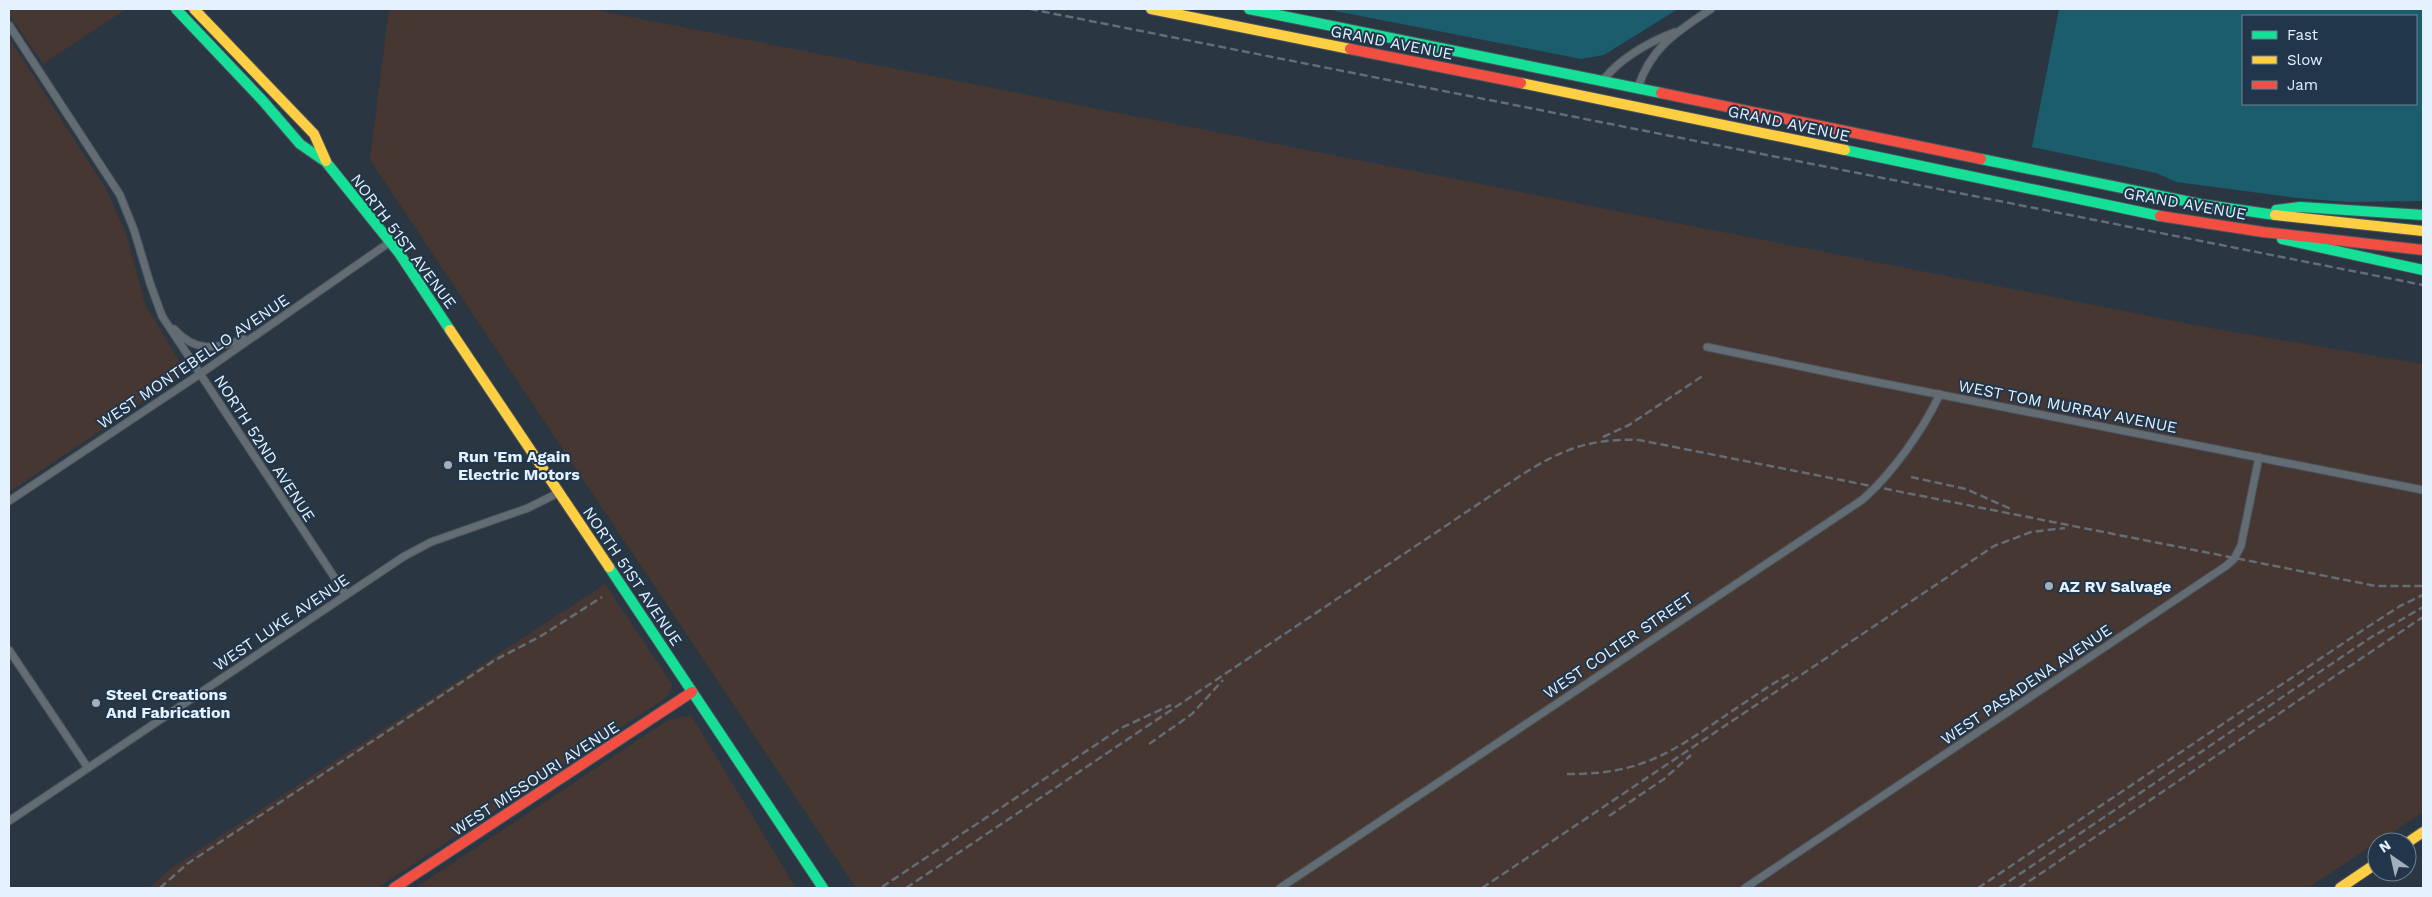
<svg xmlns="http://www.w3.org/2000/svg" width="2432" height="897" font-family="'Work Sans',sans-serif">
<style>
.industrial{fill:#463732}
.water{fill:#1b5c6d;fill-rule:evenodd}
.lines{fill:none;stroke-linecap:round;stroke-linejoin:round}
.street-casing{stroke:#4a545d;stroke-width:9}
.fast-casing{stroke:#4a545d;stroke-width:12}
.slow-casing{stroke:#4a545d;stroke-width:12}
.jam-casing{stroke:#4a545d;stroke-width:12}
.street{stroke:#636c73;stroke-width:7}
.fast{stroke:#16e098;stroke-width:10}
.slow{stroke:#ffcf43;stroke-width:10}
.jam{stroke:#f24e42;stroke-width:10}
.rail{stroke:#646c74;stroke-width:2.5;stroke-dasharray:8 4;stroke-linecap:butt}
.poi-dot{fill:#a3b0bc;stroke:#21364a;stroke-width:2}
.labels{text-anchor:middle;stroke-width:4;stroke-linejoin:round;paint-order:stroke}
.street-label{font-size:16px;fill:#e4f1fe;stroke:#21364a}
.poi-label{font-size:16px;font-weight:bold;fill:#e4f1fe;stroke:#21364a;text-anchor:start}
</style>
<rect width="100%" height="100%" fill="#2a3641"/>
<g class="industrial">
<polygon points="9,9 126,9 43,64 9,14"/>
<polygon points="389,9 591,9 2216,329 2423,364 2423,812 2308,888 856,888 370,160"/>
<polygon points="9,38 106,189 126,233 145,304 182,366 182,371 168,385 9,492"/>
<polygon points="605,584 672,684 670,693 664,699 377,888 149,888 171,868"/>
<polygon points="691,715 796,888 415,888 668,720"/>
</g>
<g class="water">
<polygon points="1325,9 1678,9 1604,55 1581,59"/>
<path d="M2059 9H2423V201L2347 202 2297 198 2176 182 2156 173 2032 147ZM2243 16H2416V104H2243Z"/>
</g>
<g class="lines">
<defs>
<g id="street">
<polyline points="9,25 120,195 134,230 150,283 162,316 346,595"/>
<path d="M1603 80C1621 58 1649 42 1675 32"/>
<path d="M1638 87C1652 46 1677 32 1711 9"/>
<path d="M174 329C196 353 216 349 244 339"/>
<polyline points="1707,347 1856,378 2423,490"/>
<polyline points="9,501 200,374 390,242"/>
<polyline points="9,650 88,768"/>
<polyline points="9,821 403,557 431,542 528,508 560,492"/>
<path d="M1280 888 1862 500C1892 474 1923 430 1940 394"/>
<polyline points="1745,888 2226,566 2234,559 2241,546 2259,457"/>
</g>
<g id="fast">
<polyline points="176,9 263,101 300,144 326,162 399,253 450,330"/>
<polyline points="1249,9 1661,93"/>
<polyline points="1845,150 2160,216"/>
<polyline points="1981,159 2200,204 2275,215"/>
<polyline points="2276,210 2300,207 2423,215"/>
<polyline points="2282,239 2423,270"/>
<polyline points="609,567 823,888"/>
</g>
<g id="slow">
<polyline points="194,9 314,134 326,161"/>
<polyline points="1151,9 1350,49"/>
<polyline points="1521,83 1845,150"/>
<polyline points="2275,215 2423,231"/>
<polyline points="450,330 609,567"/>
<polyline points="2407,843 2423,832"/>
<polyline points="2340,888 2377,863"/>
</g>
<g id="jam">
<polyline points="1350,49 1521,83"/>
<polyline points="1661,93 1981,159"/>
<polyline points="2160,216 2263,232 2423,250"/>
<polyline points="394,888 692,692"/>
</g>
</defs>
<use href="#street" class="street-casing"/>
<use href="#fast" class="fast-casing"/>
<use href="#slow" class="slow-casing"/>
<use href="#jam" class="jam-casing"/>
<use href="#street" class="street"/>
<use href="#fast" class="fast"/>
<use href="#slow" class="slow"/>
<use href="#jam" class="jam"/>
<g class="rail">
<polyline points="1030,9 2423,285"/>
<polyline points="1603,437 1629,425 1704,375"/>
<polyline points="1911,477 1966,489 2013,510"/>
<polyline points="1149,744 1192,714 1223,680"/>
<path d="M1567 774C1647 775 1677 748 1741 705 1758 694 1775 681 1793 673"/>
<polyline points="1609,816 1664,779 1691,755"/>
<polyline points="882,887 1121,728 1171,705"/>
<polyline points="160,888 187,864 495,660 541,636 602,597"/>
<path d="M906 888 1520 476C1560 450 1590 438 1639 440L2376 586H2423"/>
<polyline points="1482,888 1994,546 2031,532 2065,528"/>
<polyline points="1978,888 2360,632 2400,606 2423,595"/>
<polyline points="1999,888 2370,638 2423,607"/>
<polyline points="2019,888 2423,617"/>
</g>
</g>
<g class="poi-dot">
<circle cx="448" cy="465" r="5"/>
<circle cx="2049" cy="586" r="5"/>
<circle cx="96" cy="703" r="5"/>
</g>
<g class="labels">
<g class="street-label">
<text transform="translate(1392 42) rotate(11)" y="6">GRAND AVENUE</text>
<text transform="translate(1789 123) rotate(12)" y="6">GRAND AVENUE</text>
<text transform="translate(2185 203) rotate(10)" y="6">GRAND AVENUE</text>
<text transform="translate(404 241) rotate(53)" y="6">NORTH 51ST AVENUE</text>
<text transform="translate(193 361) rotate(-34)" y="6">WEST MONTEBELLO AVENUE</text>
<text transform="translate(2068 406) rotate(11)" y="6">WEST TOM MURRAY AVENUE</text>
<text transform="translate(265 448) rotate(57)" y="6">NORTH 52ND AVENUE</text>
<text transform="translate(633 576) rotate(56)" y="6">NORTH 51ST AVENUE</text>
<text transform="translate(281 622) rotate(-34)" y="6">WEST LUKE AVENUE</text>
<text transform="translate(1618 645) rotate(-34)" y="6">WEST COLTER STREET</text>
<text transform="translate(2026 684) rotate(-34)" y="6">WEST PASADENA AVENUE</text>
<text transform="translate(535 778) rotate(-33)" y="6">WEST MISSOURI AVENUE</text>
</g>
<g class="poi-label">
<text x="458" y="462">Run 'Em Again<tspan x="458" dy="18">Electric Motors</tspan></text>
<text x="2059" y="592">AZ RV Salvage</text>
<text x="106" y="700">Steel Creations<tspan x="106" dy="18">And Fabrication</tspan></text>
</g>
</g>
<rect width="2432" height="897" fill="none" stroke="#e4f1fe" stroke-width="20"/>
<rect x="2242" y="15" width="175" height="90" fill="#21364a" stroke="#6f8192"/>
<rect x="2252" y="31" width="25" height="8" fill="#16e098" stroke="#6f8192"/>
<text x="2287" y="40" font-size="15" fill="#e4f1fe">Fast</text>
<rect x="2252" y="56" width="25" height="8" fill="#ffcf43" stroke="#6f8192"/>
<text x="2287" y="65" font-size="15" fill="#e4f1fe">Slow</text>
<rect x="2252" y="81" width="25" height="8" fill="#f24e42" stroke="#6f8192"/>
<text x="2287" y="90" font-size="15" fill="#e4f1fe">Jam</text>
<g transform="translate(2392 857) rotate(326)"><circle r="24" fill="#21364a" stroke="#6f8192"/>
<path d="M0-4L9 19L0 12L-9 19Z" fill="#a3b0bc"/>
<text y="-8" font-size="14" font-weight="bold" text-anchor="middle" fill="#e4f1fe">N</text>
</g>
</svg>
